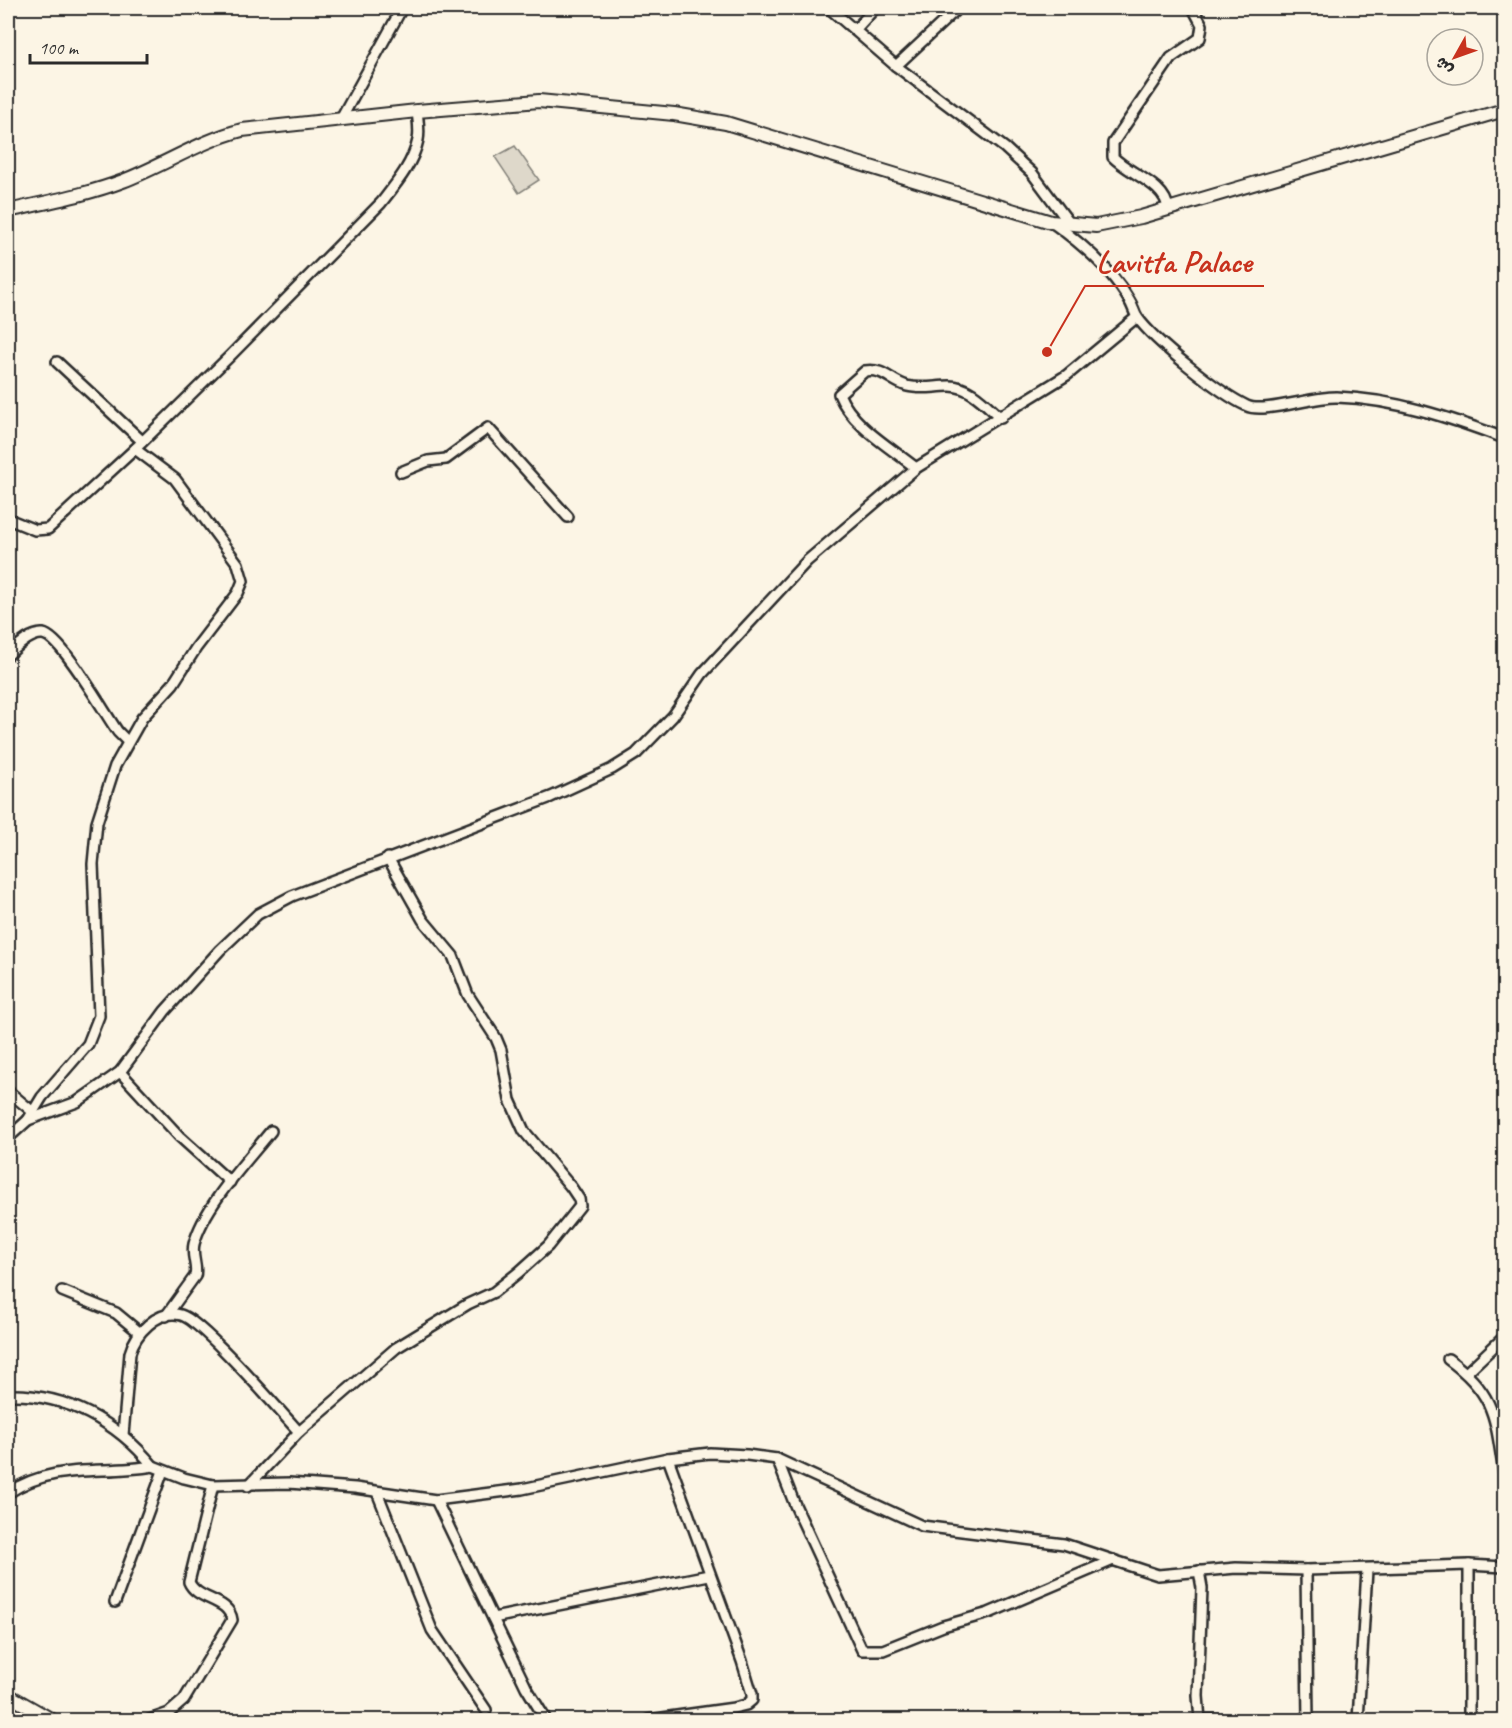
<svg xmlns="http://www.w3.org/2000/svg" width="1512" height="1728" font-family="Caveat,'Playpen Sans Arabic',sans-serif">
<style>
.green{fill:#ded8ca;stroke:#84827a;stroke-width:1.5}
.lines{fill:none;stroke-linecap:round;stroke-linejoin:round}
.street-casing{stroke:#2b2b2b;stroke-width:14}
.secondary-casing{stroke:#2b2b2b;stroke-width:16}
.street{stroke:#fcf5e5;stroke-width:9}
.secondary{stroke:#fcf5e5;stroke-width:12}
.leader{fill:none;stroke:#c8321e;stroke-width:2}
.callout-dot{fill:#c8321e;stroke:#fcf5e5;stroke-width:2}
.callout-label{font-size:32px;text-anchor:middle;font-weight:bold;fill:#c8321e;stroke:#fcf5e5;stroke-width:4.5;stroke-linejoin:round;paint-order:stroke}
</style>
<rect width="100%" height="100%" fill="#fcf5e5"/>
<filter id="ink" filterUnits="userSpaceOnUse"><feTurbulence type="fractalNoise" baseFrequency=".0167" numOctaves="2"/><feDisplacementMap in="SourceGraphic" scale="12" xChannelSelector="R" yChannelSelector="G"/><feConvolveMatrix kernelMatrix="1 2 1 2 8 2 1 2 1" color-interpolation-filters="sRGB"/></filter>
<g filter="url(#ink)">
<polygon class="green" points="515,146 539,180 519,193 495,157"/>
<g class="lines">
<defs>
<g id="street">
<polyline points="829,8 896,66 1005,148 1032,173 1070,224"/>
<polyline points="855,30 875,8"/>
<polyline points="896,66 958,8"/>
<polyline points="341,119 402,8"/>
<path d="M1168 209C1166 184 1129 174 1113 157V143L1171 58 1200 38 1202 25 1193 8"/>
<path d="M1053 223C1081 243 1112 270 1129 300 1133 306 1134 312 1137 317 1154 341 1219 393 1247 406 1263 414 1314 396 1337 397 1395 399 1451 418 1504 438"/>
<polyline points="57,362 142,441"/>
<path d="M135 449 230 356 381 203C395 185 413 164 418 140 420 131 418 120 417 111"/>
<path d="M916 468C890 447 852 426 839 394L865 371C884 368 890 381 907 386 922 390 935 386 950 386 970 386 986 405 1001 418"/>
<polyline points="401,472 428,461 446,459 488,428 568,517"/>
<polyline points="8,519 35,530 48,529 135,449 175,479 238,564 243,581 238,593 196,648 173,684 142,718 115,766 97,822 93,864 99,1016 88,1044 42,1097 28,1120"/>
<path d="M8 655C17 647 30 633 43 634 62 637 105 714 118 732L128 742"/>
<polyline points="120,1072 179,1136 230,1182"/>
<polyline points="8,1091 33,1112"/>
<polyline points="8,1138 28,1120 77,1102 120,1072 165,1011 220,950 258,914 292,896 551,797 612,769 636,754 673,716 702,674 807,561 916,468 1067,375 1137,317"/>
<polyline points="62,1291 116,1313 139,1332"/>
<path d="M166 1316 195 1276C198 1266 191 1256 194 1244 204 1206 246 1162 271 1131"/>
<path d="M1448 1359C1496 1394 1495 1418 1504 1473"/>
<polyline points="1467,1372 1504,1337"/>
<path d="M8 1395C65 1393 117 1422 153 1466 101 1475 55 1462 8 1493"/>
<path d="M123 1435 130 1353C135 1334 157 1309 181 1315 201 1320 280 1411 299 1432"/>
<polyline points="777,1459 795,1505 862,1650 883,1650 943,1626 989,1613 1113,1560"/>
<polyline points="213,1485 289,1483 355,1488 436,1500 522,1489 668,1458 710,1453 747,1455 777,1459 922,1526 1064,1544 1158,1575 1236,1568 1306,1570 1469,1565 1504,1567"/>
<polyline points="248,1486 299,1432 396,1348 468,1304 494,1292 519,1272 548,1246 580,1206 579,1199 571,1187 524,1131 510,1100 501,1050 496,1038 468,995 453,956 423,920 388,858"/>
<polyline points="377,1492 432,1630 486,1710"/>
<polyline points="436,1500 526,1687 546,1720"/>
<polyline points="1469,1565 1469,1720"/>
<polyline points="1306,1570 1308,1720"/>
<polyline points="1199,1571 1202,1588 1198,1696 1200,1720"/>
<polyline points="115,1602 163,1471"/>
<polyline points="493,1618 709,1575"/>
<path d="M149 1720 169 1713 184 1700 232 1620C229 1598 197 1601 189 1582L213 1485 184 1478 153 1466"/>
<polyline points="648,1720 734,1708 746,1705 752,1700 752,1694 742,1661 668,1458"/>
<polyline points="1200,1720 1227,1720"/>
<polyline points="1358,1720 1367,1570"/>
</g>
<g id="secondary">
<path d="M8 211C46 202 86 195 123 181 164 165 200 141 242 130L417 111 539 101 674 114 726 123 1051 222 1096 226 1141 217 1504 110"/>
<polyline points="8,1695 52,1720"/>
</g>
</defs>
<use href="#street" class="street-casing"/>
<use href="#secondary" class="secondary-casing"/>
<use href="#street" class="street"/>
<use href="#secondary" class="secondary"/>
</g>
</g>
<path class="leader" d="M1047 352L1085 286H1264"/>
<circle class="callout-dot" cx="1047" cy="352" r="6"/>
<g class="callout-label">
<text x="1174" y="272">Lavitta Palace</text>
</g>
<rect width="1512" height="1728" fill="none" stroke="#fcf5e5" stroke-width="30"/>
<rect x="15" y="15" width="1482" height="1698" fill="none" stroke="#2b2b2b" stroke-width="2" filter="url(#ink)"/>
<g transform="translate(1455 57) rotate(230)"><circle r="28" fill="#fcf5e5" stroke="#a8a49b" stroke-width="1.5"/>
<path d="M0-4.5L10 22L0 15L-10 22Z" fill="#c8321e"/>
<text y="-9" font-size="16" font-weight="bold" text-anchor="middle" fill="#2b2b2b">ش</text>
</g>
<path d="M30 54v9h117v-9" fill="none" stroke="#2b2b2b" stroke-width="3"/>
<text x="39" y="54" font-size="18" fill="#2b2b2b" stroke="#fcf5e5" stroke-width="4.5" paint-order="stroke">100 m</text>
</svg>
